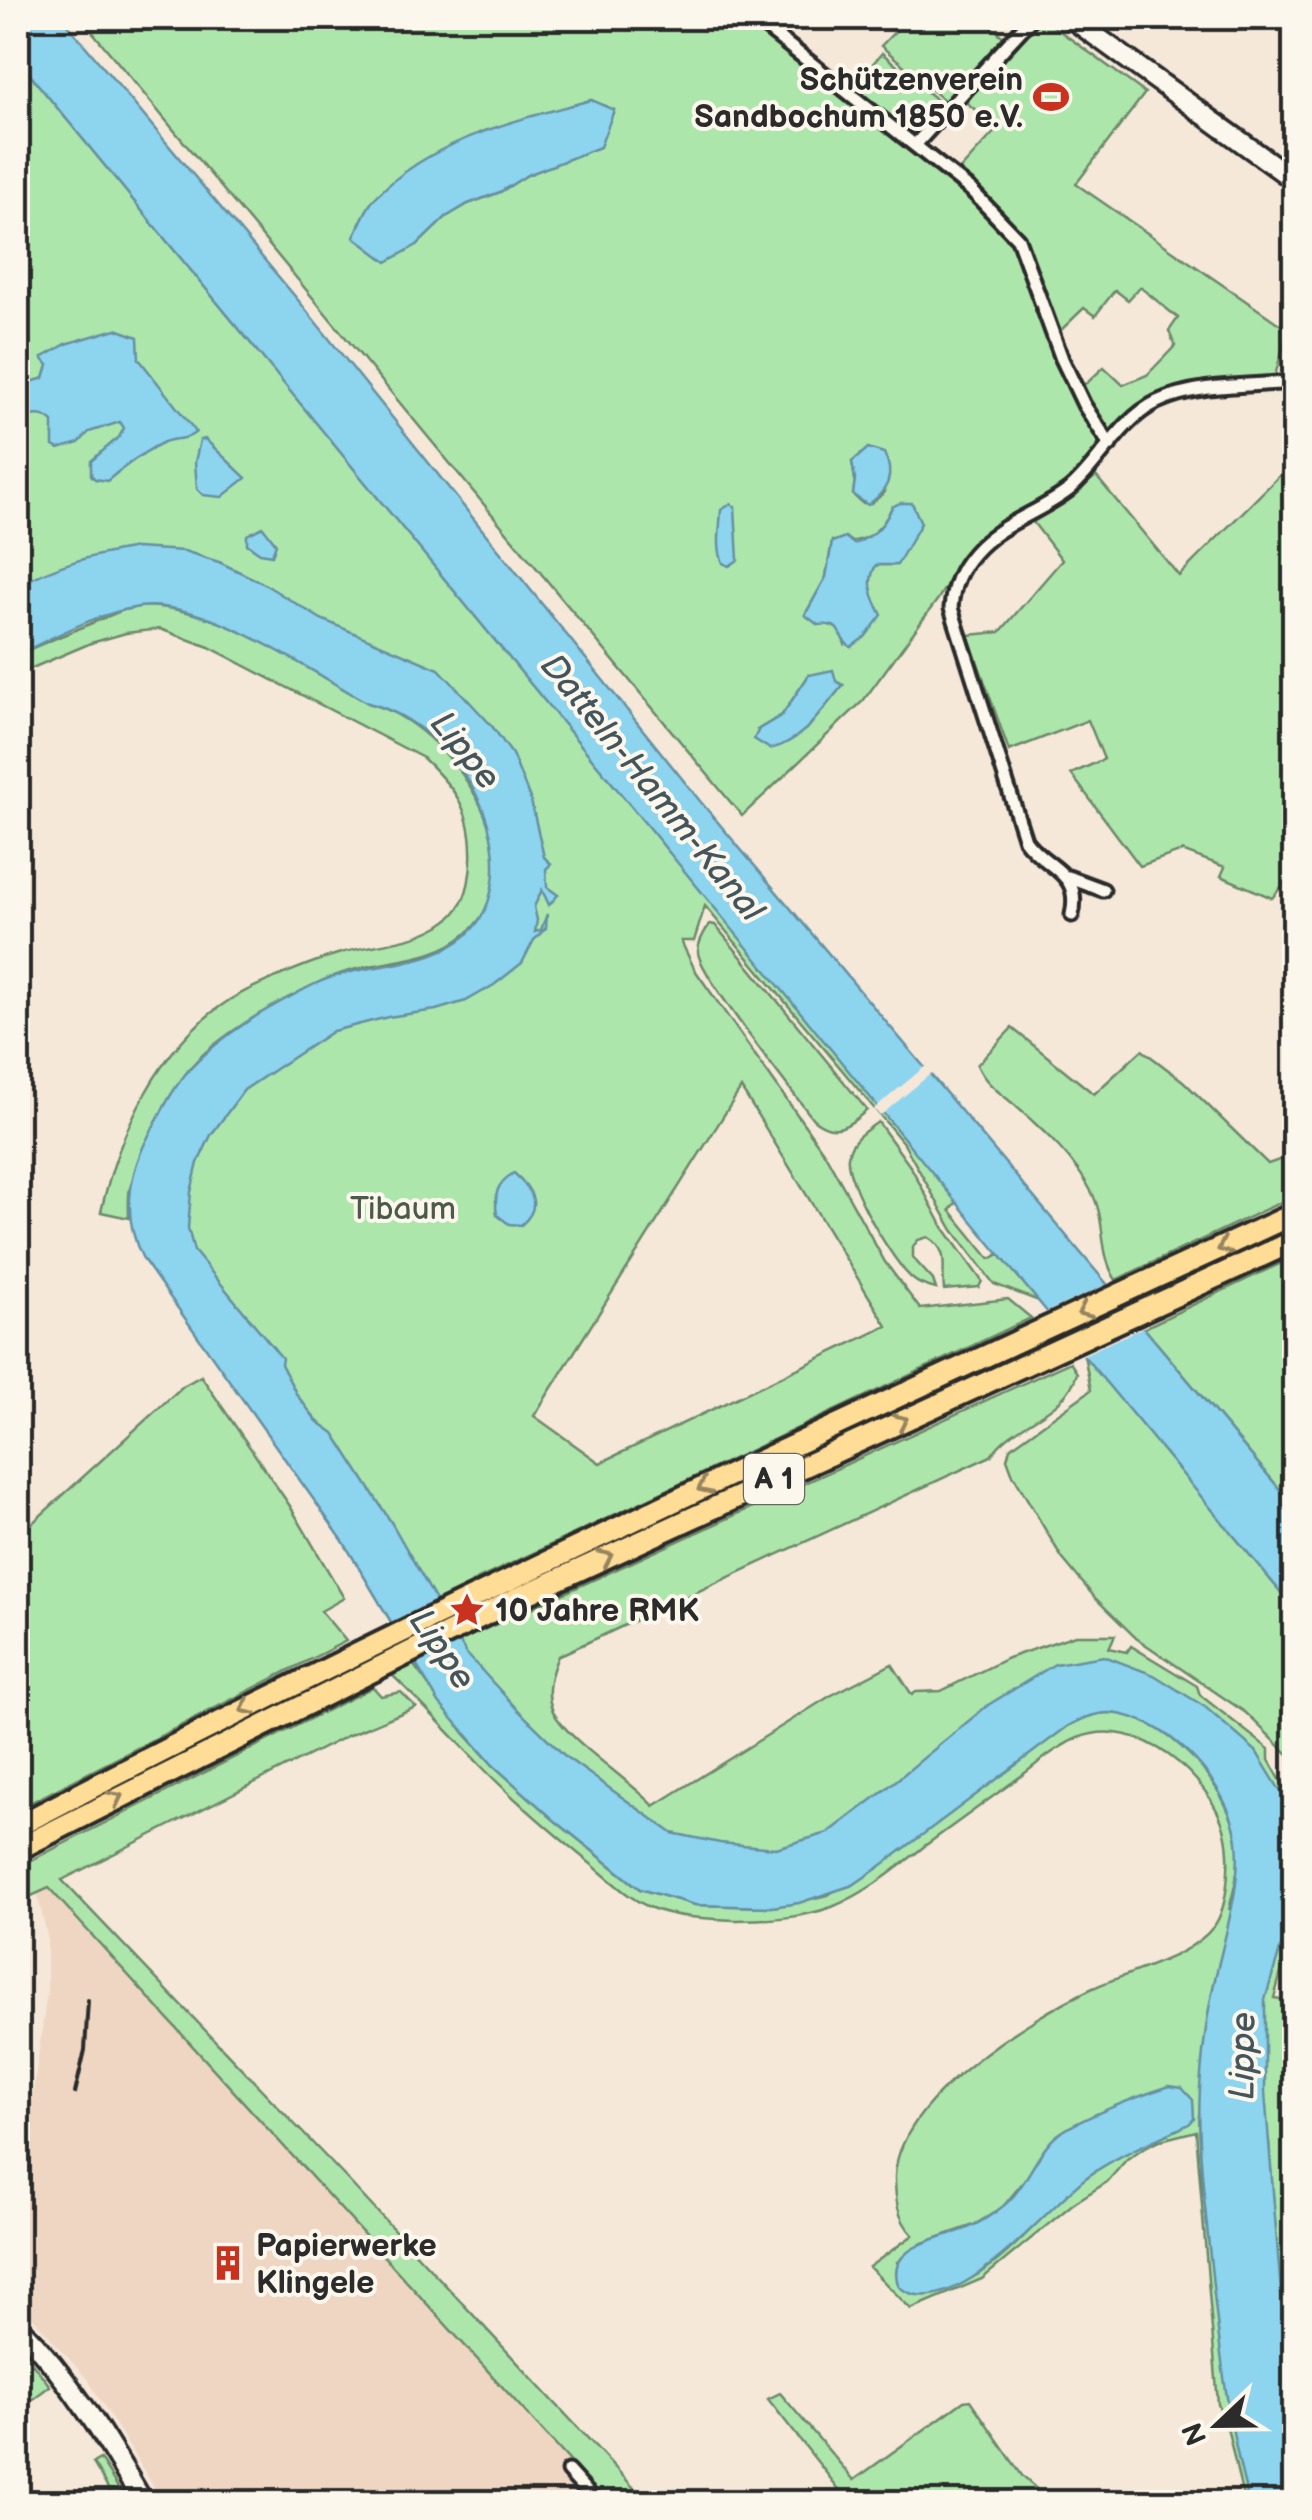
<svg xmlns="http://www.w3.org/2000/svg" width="1312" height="2520" font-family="'Balsamiq Sans',sans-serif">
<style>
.built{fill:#eed6c3}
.green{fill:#ade6aa;stroke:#6c886a;stroke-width:2.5;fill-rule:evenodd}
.water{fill:#8dd4ef;stroke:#6690a1;stroke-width:2.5}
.pier{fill:#f5e8d9}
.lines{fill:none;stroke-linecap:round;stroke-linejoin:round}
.minor-casing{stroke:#2b2b2b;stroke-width:19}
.secondary-casing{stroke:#2b2b2b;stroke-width:25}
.motorway-casing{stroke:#2b2b2b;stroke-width:28}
.minor{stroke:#fbf7ec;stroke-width:11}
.secondary{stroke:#fbf7ec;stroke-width:18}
.motorway{stroke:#ffdd96;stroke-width:20}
.rail{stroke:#2b2b2b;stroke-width:4}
.oneway{stroke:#958460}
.labels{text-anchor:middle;stroke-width:8;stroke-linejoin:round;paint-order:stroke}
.shield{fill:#fbf7ec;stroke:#696865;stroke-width:2.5}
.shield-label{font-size:30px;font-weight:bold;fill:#2b2b2b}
.poi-label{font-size:32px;font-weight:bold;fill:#2b2b2b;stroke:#fbf7ec;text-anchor:start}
.park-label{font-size:32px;fill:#4c5a4b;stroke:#fbf7ec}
.water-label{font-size:35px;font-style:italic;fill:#44555c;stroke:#fbf7ec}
</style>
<rect width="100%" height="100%" fill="#f5e8d9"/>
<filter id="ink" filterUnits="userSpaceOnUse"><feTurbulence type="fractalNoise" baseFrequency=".01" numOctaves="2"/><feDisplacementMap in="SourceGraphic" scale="20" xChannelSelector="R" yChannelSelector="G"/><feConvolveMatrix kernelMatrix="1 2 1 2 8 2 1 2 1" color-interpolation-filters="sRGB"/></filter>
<g filter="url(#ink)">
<polygon class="built" points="48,1887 607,2502 163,2502 88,2380 18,2301 18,2126 29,2111 32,2101 47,1992 47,1936 37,1892"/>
<g class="green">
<path d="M81 18H745L968 193 1014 242 1101 447 1070 483 1047 501 975 539 938 599 863 701 742 816ZM591 100 614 110 599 147 527 175 500 192 468 204 446 217 417 245 354 237 374 199 485 131ZM864 453 885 492 872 503H862L853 495 855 479 852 462ZM892 507 921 523 896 565H876L869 577 873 599 845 644 839 629 805 615 826 577 832 541C862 545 880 535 892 507ZM809 675 843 685 807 729H759L782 715Z"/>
<polygon points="908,18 980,18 1016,47 1042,18 1145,93 1076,184 1288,330 1274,379 1159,394 1108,432 1078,386 1087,383 1104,367 1123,385 1147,375 1175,346 1169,331 1178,318 1140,287 1128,300 1115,290 1095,316 1084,308 1056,335 1021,235 958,172 998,128 953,92 945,101 881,46"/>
<polygon points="882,53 940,103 910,138 852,88"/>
<path d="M18 60 957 1202 950 1210 990 1259 999 1254 1039 1301 994 1284 953 1230 904 1144 705 906 694 941H681L695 970 825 1154 885 1262 920 1309 1008 1299 1031 1318 472 1582V1585L453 1595 477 1633 1070 1362 1077 1373C1066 1415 1013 1421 991 1456L558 1656C551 1673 545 1691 552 1709 563 1737 630 1780 654 1806L830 1696 892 1664 912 1695 916 1692 941 1691 1008 1658 1075 1635H1115L1109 1648 1127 1652 1131 1646 1197 1686 1200 1695 1269 1749V1760L1294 1804V1926L1274 1998 1294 2001V2412L1289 2413 1269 2142 1199 2116 1202 2178 1221 2352 1249 2502H1244L1228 2431 1218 2404 1196 2131 1157 2141 1142 2149 1127 2159 1107 2182 1074 2203 982 2279 911 2309 869 2267 913 2235C897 2219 895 2198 895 2176 898 2099 1031 2017 1093 1988 1130 1971 1189 1959 1214 1926 1229 1906 1231 1857 1225 1832 1211 1777 1138 1713 1078 1738 1056 1747 1036 1765 1017 1779 987 1801 956 1823 926 1845 897 1868 867 1893 832 1907 801 1918 769 1920 736 1920 709 1919 674 1918 649 1907 628 1898 608 1878 591 1864 553 1833 516 1802 482 1767 452 1736 423 1704 392 1675L413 1664 464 1733 493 1765 553 1819 640 1889 695 1905 772 1907 828 1895 1068 1726C1080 1720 1091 1714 1105 1713 1165 1710 1235 1791 1238 1848 1240 1868 1234 1890 1229 1910L1256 1803 1129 1692 779 1879 558 1788 168 1250 206 1091 494 944 495 778 211 590 18 621ZM741 1088 887 1326 600 1463 534 1416ZM1181 2128C1147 2142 1114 2157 1084 2179 1026 2224 996 2289 914 2294L897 2262 922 2243 974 2225 1002 2208 1034 2169Z"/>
<polygon points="1292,463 1294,464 1294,872 1272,898 1221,876 1225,867 1182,851 1140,866 1071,774 1104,759 1088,720 1009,751 968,635 1000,632 1062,560 1033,522 1061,505 1096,476 1179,576"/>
<path d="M143 606C226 608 299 665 368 703 450 723 545 863 467 933 434 963 386 959 346 972 305 984 212 1037 187 1072 172 1094 162 1123 150 1147 144 1160 134 1174 130 1188 128 1197 129 1209 129 1218L101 1212C118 1134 159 1045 228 1001 251 986 314 961 341 953 375 943 429 942 454 914 469 898 472 869 471 849 470 806 452 786 423 758L209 647 160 629 126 633 91 643 18 674V654L123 610Z"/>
<path d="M710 924 715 925 867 1110C849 1126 835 1137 813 1119 795 1095 698 973 698 952 698 942 704 932 710 924Z"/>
<path d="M1012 1028 1094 1094 1142 1050 1183 1081 1268 1164 1285 1158 1294 1144V1196L1116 1280C1098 1253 1107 1220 1091 1191 1075 1160 1045 1132 1019 1109 1002 1093 987 1087 977 1065Z"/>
<path d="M878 1122 912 1169 943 1227 982 1281 979 1287 944 1290C941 1268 951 1251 928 1237L918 1240 913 1247V1258L933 1280 936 1289C928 1287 920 1285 914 1280 894 1265 844 1180 848 1156 851 1139 865 1131 878 1122Z"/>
<polygon points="1294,1257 1294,1506 1144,1328"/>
<polygon points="1084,1355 1294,1608 1294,1760 1246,1713 1136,1638 1096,1599 1062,1558 1013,1475 1007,1459 1010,1448 1091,1390"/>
<polygon points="201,1376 290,1506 344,1598 321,1611 346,1641 18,1809 18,1536 183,1386"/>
<polygon points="373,1687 381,1696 401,1692 416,1707 349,1735 62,1880 345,2177 647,2502 607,2502 49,1888 18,1902 18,1867"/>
<polygon points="23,2351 50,2386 18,2410 18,2354"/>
<polygon points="780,2393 854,2480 964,2401 970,2400 1023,2477 1051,2502 849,2502 768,2399"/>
<polygon points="100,2459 127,2502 116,2502 93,2463"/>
</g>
<g class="water">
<polygon points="18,18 62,18 298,300 700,801 1294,1506 1294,1608 999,1254 18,60"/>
<path d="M591 100 614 110 600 147 527 175 500 192 468 204 446 217 417 245 387 262 354 237C360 224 366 207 376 197 432 139 517 120 591 100Z"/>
<path d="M116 329 138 337 139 359 196 432C186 441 177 437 164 442 143 452 125 466 107 481L95 479 91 475V461L119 437 124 428 120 422 89 432 79 443 59 449 53 446V422C41 411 32 416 18 419V386L44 378 48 365 42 358 66 344Z"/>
<polygon points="205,439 246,478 222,497 203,495 197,489 195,462 200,440"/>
<path d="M868 448 884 453C896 476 887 491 868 505L853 495 855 479 852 462Z"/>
<path d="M900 503H912L921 523 897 565H876C866 582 872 597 882 615L865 637 851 647C834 637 846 622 818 625L805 615 826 577 832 542 845 537 854 544C874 535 883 528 892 507Z"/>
<path d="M731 504 735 507 738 560 729 566 723 563C716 547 720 528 721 510Z"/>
<polygon points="263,527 276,544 272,555 260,553 247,544 247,535"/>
<path d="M136 548 184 551 219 562 261 582 321 619 439 669 492 726 512 754 531 801 544 857 551 864 546 869 547 887 558 895 549 905 542 890 534 907 537 920 535 932 541 930 547 914 546 928 534 940 522 963 494 985 466 1001 436 1010 388 1017 333 1031 244 1090 211 1135 198 1163 191 1192 188 1228 194 1251 282 1358 281 1364 297 1395 317 1421 334 1433 391 1522 466 1653 515 1707 566 1757 672 1833 720 1843 776 1848 828 1833 881 1793 988 1705 1055 1664 1104 1656 1154 1675 1205 1707 1256 1751 1287 1802 1294 1837V1880L1289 1920 1265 2000V2092L1294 2455V2502H1249C1226 2419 1218 2333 1209 2247 1204 2195 1197 2141 1200 2088 1202 2058 1205 2028 1211 1998 1220 1947 1248 1875 1234 1826 1219 1774 1167 1719 1111 1713 1096 1712 1082 1719 1068 1726L878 1868 853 1885 799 1903 772 1907 695 1905 640 1889 553 1819 493 1765 439 1703 343 1541 143 1259C122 1218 128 1175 149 1135 161 1113 172 1089 189 1070 222 1033 271 1006 315 984 356 964 406 969 447 948 506 918 502 845 476 794 454 753 414 714 368 703 310 671 206 598 139 607 97 613 55 637 18 654V586C56 564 93 555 136 548Z"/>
<path d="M833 670 836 681 843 685C821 711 804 741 770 749L754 739 759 729 782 715 809 675Z"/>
<path d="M514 1173C532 1189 543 1207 521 1225L509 1224 497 1215C494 1195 496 1183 514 1173Z"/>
<path d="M1170 2086 1182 2088 1193 2100 1194 2119 1189 2124C1154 2141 1119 2154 1087 2177 1049 2205 952 2329 899 2287 884 2250 931 2240 957 2232 972 2228 986 2219 998 2210 1026 2191 1033 2157 1055 2137 1074 2120 1144 2094 1170 2086Z"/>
</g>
<g class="pier">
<polygon points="928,1064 934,1071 880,1116 874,1109"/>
<polygon points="1112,1282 1148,1325 1079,1357 1044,1313"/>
</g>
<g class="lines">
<defs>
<g id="minor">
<polyline points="754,18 971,190 1018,239 1062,359 1084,405 1110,445"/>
<polyline points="915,145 1032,18"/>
<polyline points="1068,877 1103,890"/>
<path d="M1072 915C1082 871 1047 870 1025 840L951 608C953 586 959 570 974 553 1000 523 1040 513 1070 489 1100 463 1120 420 1157 402 1197 383 1251 386 1294 382"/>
<polyline points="568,2471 596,2502"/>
</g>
<g id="secondary">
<polyline points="1071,18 1294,180"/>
<path d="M18 2326C69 2377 107 2440 143 2502"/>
</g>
<g id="motorway">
<path d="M18 1826C436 1607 865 1411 1294 1214"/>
<polyline points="18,1849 518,1598 1294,1241"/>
</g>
</defs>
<use href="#minor" class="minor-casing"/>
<use href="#secondary" class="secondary-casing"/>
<use href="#motorway" class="motorway-casing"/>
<use href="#minor" class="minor"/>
<use href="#secondary" class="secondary"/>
<use href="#motorway" class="motorway"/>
<polyline class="rail" points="75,2093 85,2050 88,2000"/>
</g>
<defs><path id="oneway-chevron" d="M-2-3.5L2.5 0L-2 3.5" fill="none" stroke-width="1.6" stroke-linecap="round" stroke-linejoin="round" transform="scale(2.5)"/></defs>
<g class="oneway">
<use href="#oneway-chevron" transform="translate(1224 1247) rotate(155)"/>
<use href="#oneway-chevron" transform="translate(1084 1311) rotate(155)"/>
<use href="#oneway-chevron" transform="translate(901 1421) rotate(-25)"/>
<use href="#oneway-chevron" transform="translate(704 1487) rotate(155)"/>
<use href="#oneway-chevron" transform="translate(606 1557) rotate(-25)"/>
<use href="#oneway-chevron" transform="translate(247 1708) rotate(154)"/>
<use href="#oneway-chevron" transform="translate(116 1798) rotate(-27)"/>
</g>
</g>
<defs>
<symbol id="stadium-bare" viewBox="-9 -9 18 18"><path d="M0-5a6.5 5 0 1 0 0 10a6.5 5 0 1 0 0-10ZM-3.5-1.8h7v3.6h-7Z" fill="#c8321e" stroke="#fbf7ec" stroke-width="2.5" paint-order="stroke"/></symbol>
<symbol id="sight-bare" viewBox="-9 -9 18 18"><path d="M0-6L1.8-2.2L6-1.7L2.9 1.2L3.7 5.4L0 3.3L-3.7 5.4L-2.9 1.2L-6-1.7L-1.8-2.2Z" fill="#c8321e" stroke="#fbf7ec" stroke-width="2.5" paint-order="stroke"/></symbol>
<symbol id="building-bare" viewBox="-9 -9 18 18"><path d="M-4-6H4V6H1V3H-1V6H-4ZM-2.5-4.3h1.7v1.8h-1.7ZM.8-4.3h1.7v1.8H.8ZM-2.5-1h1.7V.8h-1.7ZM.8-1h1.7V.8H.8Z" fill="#c8321e" stroke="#fbf7ec" stroke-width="2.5" paint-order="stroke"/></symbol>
</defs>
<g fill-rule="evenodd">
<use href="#stadium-bare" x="1026" y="72" width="50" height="50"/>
<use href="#sight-bare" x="442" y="1585" width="50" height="50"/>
<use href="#building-bare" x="203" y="2238" width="50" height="50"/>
</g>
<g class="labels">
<rect class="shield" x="744" y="1454" width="60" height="50" rx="8"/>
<g class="shield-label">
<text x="774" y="1489">A 1</text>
</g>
<g class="poi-label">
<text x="1023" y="90" text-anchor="end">Schützenverein<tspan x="1023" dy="37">Sandbochum 1850 e.V.</tspan></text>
<text x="495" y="1621">10 Jahre RMK</text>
<text x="256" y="2256">Papierwerke<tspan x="256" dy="37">Klingele</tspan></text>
</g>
<g class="park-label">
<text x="403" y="1219">Tibaum</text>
</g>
<g class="water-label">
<text transform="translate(466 750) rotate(51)" y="12">Lippe</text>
<text transform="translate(653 787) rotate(51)" y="12">Datteln-Hamm-Kanal</text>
<text transform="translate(443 1649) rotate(56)" y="12">Lippe</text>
<text transform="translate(1242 2056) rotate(-89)" y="12">Lippe</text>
</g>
</g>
<rect width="1312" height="2520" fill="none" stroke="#fbf7ec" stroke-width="60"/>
<rect x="30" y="30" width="1252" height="2460" fill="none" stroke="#2b2b2b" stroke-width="4" filter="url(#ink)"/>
<g transform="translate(1217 2425) rotate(248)" stroke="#fbf7ec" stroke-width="8" paint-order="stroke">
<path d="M0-8L18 38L0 25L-18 38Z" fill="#2b2b2b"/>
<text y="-15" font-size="28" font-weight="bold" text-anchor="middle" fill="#2b2b2b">N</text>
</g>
</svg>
